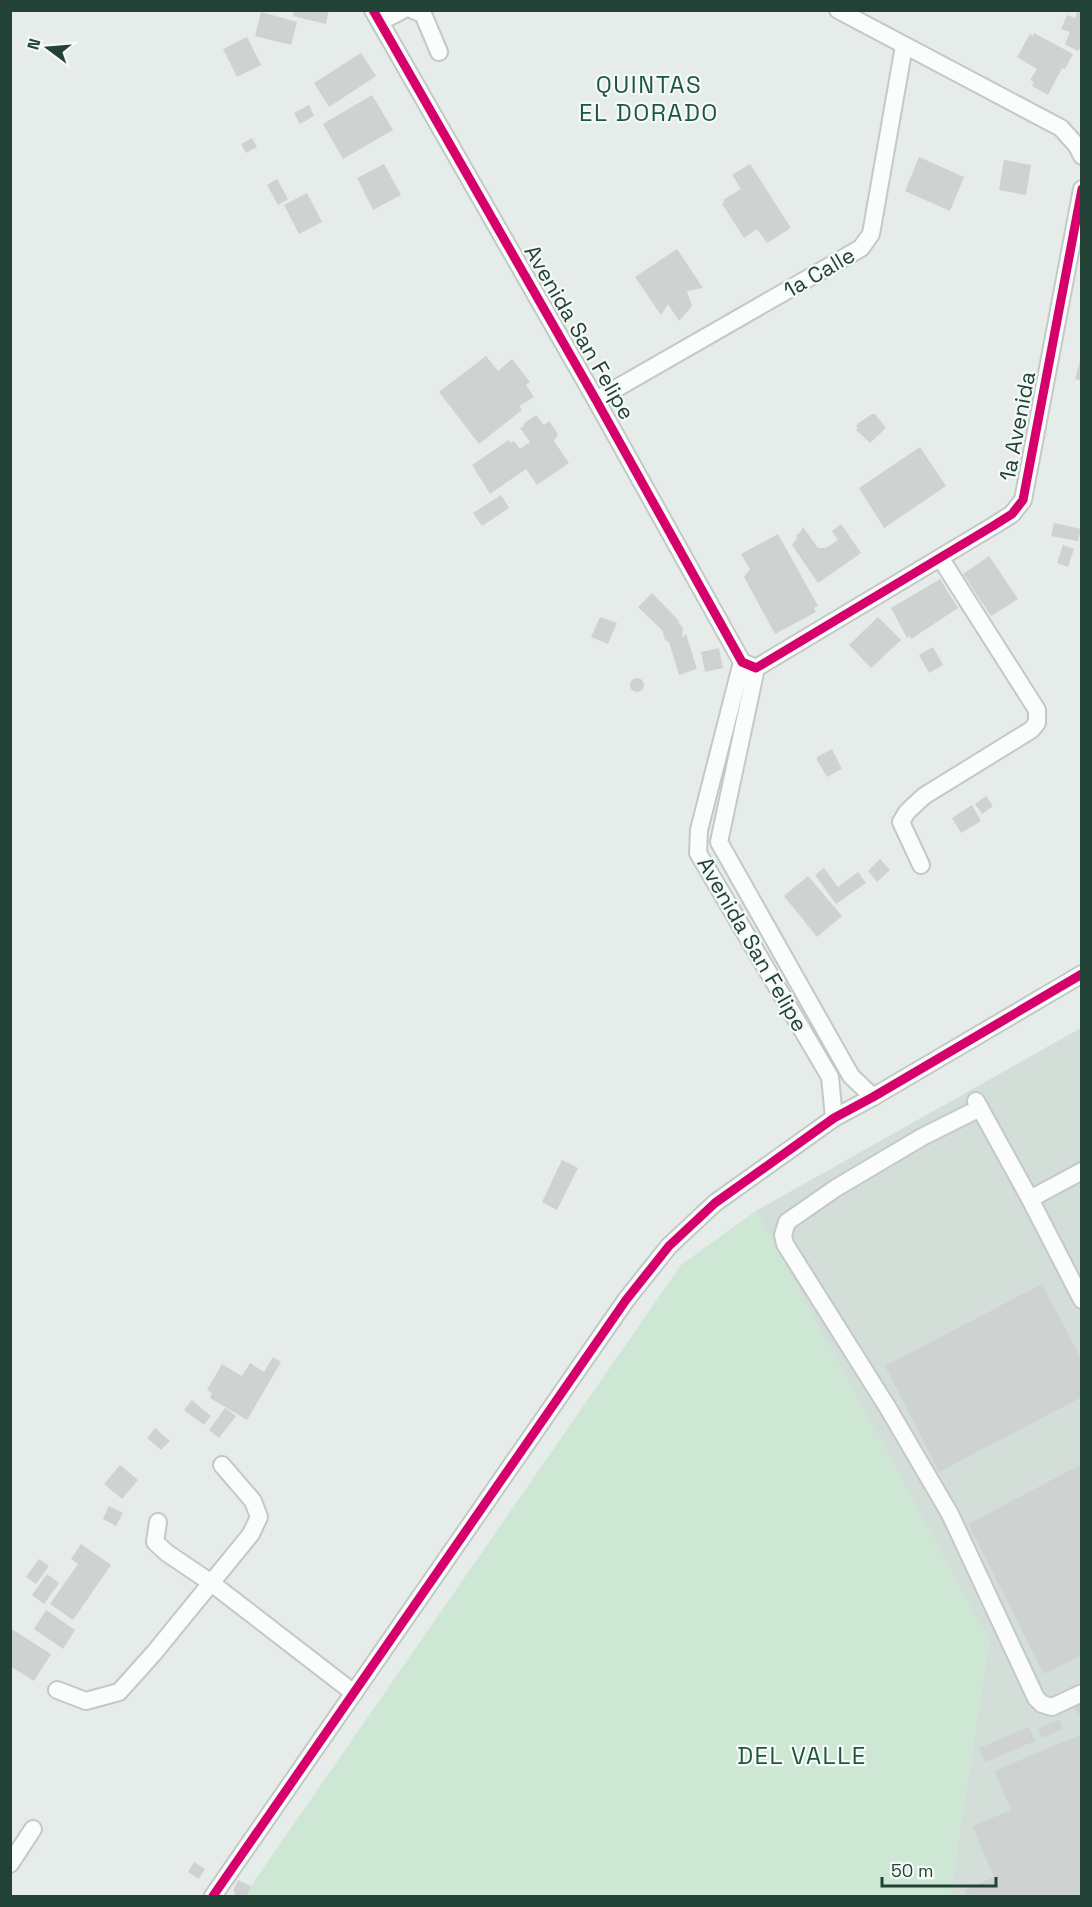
<svg xmlns="http://www.w3.org/2000/svg" width="1092" height="1907" font-family="'Space Grotesk',sans-serif">
<style>
.built{fill:#d4ded9}
.green{fill:#cee6d4}
.building{fill:#ced3d1}
.lines{fill:none;stroke-linecap:round;stroke-linejoin:round}
.minor-casing{stroke:#c3c9c6;stroke-width:20}
.minor{stroke:#fbfcfc;stroke-width:16}
.cycleway-casing{stroke:#f5faf7;stroke-width:13}
.cycleway{stroke:#d6006c;stroke-width:9}
.labels{text-anchor:middle;stroke-width:4.5;stroke-linejoin:round;paint-order:stroke}
.street-label{font-size:22px;fill:#224237;stroke:#f5faf7}
.neighbourhood-label{font-size:24px;letter-spacing:1.5px;fill:#1c5644;stroke:#f5faf7}
</style>
<rect width="100%" height="100%" fill="#e6ece9"/>
<polygon class="built" points="1081,1028 1081,1896 950,1896 989,1641 756,1211"/>
<polygon class="green" points="756,1211 989,1641 950,1896 244,1896 681,1265"/>
<g class="building">
<polygon points="294,10 329,10 326,24 293,16"/>
<polygon points="1078,10 1082,10 1082,46 1078,51 1066,45 1065,44 1070,32 1061,29 1067,15 1075,18"/>
<polygon points="261,12 297,22 291,45 255,36"/>
<polygon points="1034,33 1073,54 1065,69 1062,68 1048,95 1032,86 1034,82 1030,80 1037,69 1017,57 1030,34 1033,36"/>
<polygon points="247,37 261,65 237,77 223,49"/>
<polygon points="361,53 376,76 329,107 314,83"/>
<polygon points="372,95 393,130 343,159 323,124"/>
<polygon points="309,105 314,116 300,124 294,113"/>
<polygon points="252,138 257,147 246,153 241,144"/>
<polygon points="919,157 964,177 950,211 905,191"/>
<polygon points="1004,160 1031,165 1026,195 999,190"/>
<polygon points="384,164 401,195 373,210 357,178"/>
<polygon points="750,164 791,228 767,243 757,229 744,238 722,204 724,202 723,200 741,189 732,175"/>
<polygon points="277,179 288,199 278,205 267,185"/>
<polygon points="307,193 322,222 299,234 284,205"/>
<polygon points="677,249 703,288 687,291 692,306 679,321 668,304 661,315 635,277"/>
<polygon points="486,356 498,371 512,359 530,382 526,385 534,397 519,406 522,410 479,444 439,392"/>
<polygon points="1081,357 1082,357 1082,381 1075,379"/>
<polygon points="872,414 875,414 886,428 870,443 856,430 858,428 856,425"/>
<polygon points="536,415 544,425 549,421 558,434 554,441 569,463 537,485 526,469 490,494 472,465 509,440 511,443 514,441 520,449 530,442 520,428 524,426 523,424"/>
<polygon points="920,447 946,486 884,528 859,488"/>
<polygon points="501,495 509,508 482,526 473,513"/>
<polygon points="1054,523 1081,529 1078,541 1051,536"/>
<polygon points="841,524 861,553 818,583 792,545 797,538 796,535 800,533 803,527 818,548 826,548 838,540 832,531"/>
<polygon points="778,534 818,606 814,608 816,612 775,634 744,577 750,569 741,554"/>
<polygon points="1063,545 1074,549 1068,567 1057,563"/>
<polygon points="989,556 1018,599 991,616 963,574"/>
<polygon points="940,579 958,608 911,639 910,636 907,638 891,608"/>
<polygon points="652,593 680,622 677,621 683,628 682,638 686,634 697,669 679,675 669,642 665,640 662,630 638,607"/>
<polygon points="600,617 617,623 608,644 591,637"/>
<polygon points="878,617 901,640 871,668 849,645"/>
<polygon points="933,647 943,665 929,673 919,655"/>
<polygon points="719,648 723,668 705,672 701,652"/>
<circle cx="637" cy="685" r="7"/>
<polygon points="832,749 842,769 827,777 817,760 817,757"/>
<polygon points="986,796 993,806 982,814 975,804"/>
<polygon points="972,805 981,821 961,833 952,818"/>
<polygon points="880,859 890,870 877,882 868,871"/>
<polygon points="824,868 838,887 858,872 866,883 836,904 815,875"/>
<polygon points="808,876 842,916 817,937 784,896"/>
<polygon points="562,1160 578,1168 557,1210 542,1202"/>
<polygon points="1042,1284 1082,1360 1082,1397 939,1472 885,1366"/>
<polygon points="273,1357 281,1362 247,1420 210,1398 212,1393 207,1390 222,1364 242,1376 250,1363 264,1372"/>
<polygon points="192,1400 211,1416 204,1425 184,1410"/>
<polygon points="225,1408 236,1416 219,1438 209,1430"/>
<polygon points="155,1428 170,1441 161,1450 147,1438"/>
<polygon points="1082,1464 1082,1655 1044,1674 968,1524"/>
<polygon points="120,1465 138,1480 122,1499 104,1484"/>
<polygon points="109,1506 123,1513 116,1526 103,1519"/>
<polygon points="81,1544 111,1565 73,1620 50,1604 78,1564 71,1559"/>
<polygon points="39,1559 49,1566 36,1584 26,1577"/>
<polygon points="47,1574 59,1583 44,1604 32,1595"/>
<polygon points="46,1610 75,1630 63,1649 34,1629"/>
<polygon points="10,1628 51,1654 34,1681 10,1666"/>
<polygon points="1082,1697 1082,1712 1077,1714 1072,1702"/>
<polygon points="1059,1720 1063,1729 1042,1738 1038,1728"/>
<polygon points="1029,1727 1035,1741 985,1762 979,1748"/>
<polygon points="1082,1734 1082,1896 966,1896 964,1890 994,1877 972,1826 1011,1810 994,1771"/>
<polygon points="194,1862 205,1869 199,1879 188,1872"/>
<polygon points="238,1880 251,1886 246,1896 234,1896 235,1893 233,1891"/>
</g>
<g class="lines">
<defs>
<g id="minor">
<polyline points="373,10 596,400 742,662 756,668"/>
<polyline points="413,10 423,14 439,52"/>
<polyline points="838,10 1061,128 1077,146 1082,156"/>
<polyline points="380,22 403,10"/>
<polyline points="596,400 861,248 871,234 904,46"/>
<polyline points="742,662 699,830 698,853 830,1077 834,1118"/>
<polyline points="756,668 993,526 1012,514 1023,500 1082,189"/>
<polyline points="756,668 719,842 851,1076 873,1097"/>
<polyline points="921,865 901,822 907,812 924,796 1031,730 1037,723 1037,710 941,559"/>
<polyline points="976,1101 1030,1199 1082,1300"/>
<polyline points="980,1108 922,1137 836,1188 787,1222 783,1235 785,1244 888,1408 950,1514 1036,1698 1042,1704 1052,1707 1082,1693"/>
<polyline points="1030,1199 1082,1171"/>
<polyline points="158,1522 155,1542 167,1553 210,1582 354,1693"/>
<polyline points="57,1690 86,1701 119,1692 154,1653 251,1534 259,1517 253,1501 222,1465"/>
<polyline points="10,1864 33,1829"/>
<polyline points="213,1896 626,1300 669,1246 715,1203 834,1118 873,1097 1082,974"/>
</g>
</defs>
<use href="#minor" class="minor-casing"/>
<use href="#minor" class="minor"/>
<defs>
<g id="cycleway">
<polyline points="373,10 596,400 742,662 756,668 993,526 1012,514 1023,500 1082,189"/>
<polyline points="213,1896 626,1300 669,1246 715,1203 834,1118 873,1097 1082,974"/>
</g>
</defs>
<use href="#cycleway" class="cycleway-casing"/>
<use href="#cycleway" class="cycleway"/>
</g>
<g class="labels">
<g class="street-label">
<text transform="translate(819 272) rotate(-30)" y="8">1a Calle</text>
<text transform="translate(580 332) rotate(60)" y="8">Avenida San Felipe</text>
<text transform="translate(1017 426) rotate(-79)" y="8">1a Avenida</text>
<text transform="translate(753 944) rotate(60)" y="8">Avenida San Felipe</text>
</g>
<g class="neighbourhood-label">
<text x="649" y="93">QUINTAS<tspan x="649" dy="28">EL DORADO</tspan></text>
<text x="802" y="1764">DEL VALLE</text>
</g>
</g>
<rect width="1092" height="1907" fill="none" stroke="#224237" stroke-width="24"/>
<g transform="translate(48 48) rotate(286)" stroke="#f5faf7" stroke-width="4.5" paint-order="stroke">
<path d="M0-4.5L10 22L0 15L-10 22Z" fill="#224237"/>
<text y="-9" font-size="16" font-weight="bold" text-anchor="middle" fill="#224237">N</text>
</g>
<path d="M882 1877v9h114v-9" fill="none" stroke="#224237" stroke-width="3"/>
<text x="891" y="1877" font-size="18" fill="#224237" stroke="#f5faf7" stroke-width="4.5" paint-order="stroke">50 m</text>
</svg>
